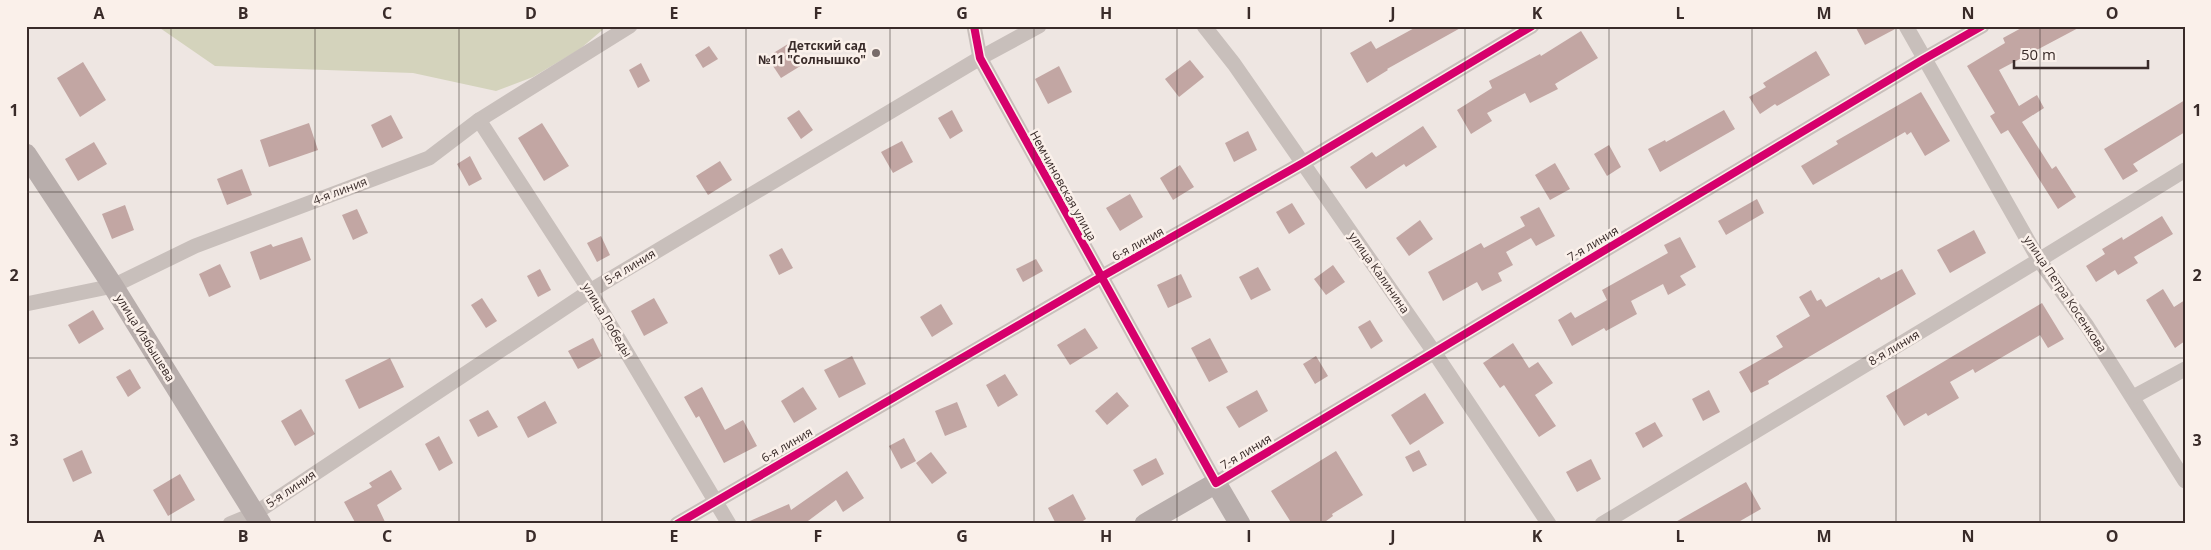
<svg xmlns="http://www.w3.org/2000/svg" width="2211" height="550" font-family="'Open Sans',sans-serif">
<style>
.green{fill:#d4d3bc}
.building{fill:#c2a6a3}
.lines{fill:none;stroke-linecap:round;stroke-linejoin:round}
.street{stroke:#c8bfbb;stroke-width:15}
.secondary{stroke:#b8aeac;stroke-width:21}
.cycleway-casing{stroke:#faf0ea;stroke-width:11}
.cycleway{stroke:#d6006c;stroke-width:8}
.grid{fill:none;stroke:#392b29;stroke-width:1;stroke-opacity:0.55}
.poi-dot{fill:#786c6a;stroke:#faf0ea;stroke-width:2}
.labels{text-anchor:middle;stroke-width:5;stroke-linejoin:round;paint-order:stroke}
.poi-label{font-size:12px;font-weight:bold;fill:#392b29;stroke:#faf0ea;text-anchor:end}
.street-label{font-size:12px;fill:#392b29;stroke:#faf0ea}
.neatline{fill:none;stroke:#392b29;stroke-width:2}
.grid-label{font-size:16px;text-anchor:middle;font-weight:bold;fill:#392b29}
</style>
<rect width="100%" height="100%" fill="#eee6e2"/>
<polygon class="green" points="157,26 607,26 580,49 533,77 496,91 413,73 215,66"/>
<g class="building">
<polygon points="1418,26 1464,26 1387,69 1388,70 1367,83 1350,53 1371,41 1376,49"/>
<polygon points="1855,26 1897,26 1897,28 1865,45"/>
<polygon points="2025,26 2082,26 1999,70 2019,106 2037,95 2044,108 2022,122 2052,169 2056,166 2076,197 2058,209 2008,130 2001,134 1990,116 1995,113 1967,66 2005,43 2003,38"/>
<polygon points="1581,31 1598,58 1555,84 1558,89 1530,103 1525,93 1487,113 1492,121 1471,134 1457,110 1492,88 1489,81 1540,54 1541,56"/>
<polygon points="788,44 802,65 781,78 767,57"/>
<polygon points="709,46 718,59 703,68 695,55"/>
<polygon points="1816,51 1830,75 1777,106 1775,104 1760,114 1749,97 1766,87 1763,83"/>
<polygon points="1190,60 1204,77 1179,97 1165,79"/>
<polygon points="83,62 106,100 80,117 57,78"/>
<polygon points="641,63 650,81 638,88 629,70"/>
<polygon points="1059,66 1072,92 1048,104 1035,79"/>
<polygon points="1921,92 1950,141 1925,156 1911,132 1907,135 1905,132 1813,185 1801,166 1838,144 1836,141"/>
<polygon points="2185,100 2185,132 2133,164 2138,171 2123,180 2104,149"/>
<polygon points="799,110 813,130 801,139 787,118"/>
<polygon points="952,110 963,131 950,139 938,118"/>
<polygon points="1724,110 1735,129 1660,172 1648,149 1665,140 1666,142"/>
<polygon points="391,115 403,138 382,148 371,125"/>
<polygon points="309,123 318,150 269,167 260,140"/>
<polygon points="542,123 569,166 544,181 518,138"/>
<polygon points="1423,126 1437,147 1406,167 1404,164 1366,189 1350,167 1372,152 1376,157"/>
<polygon points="1248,131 1257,150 1234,162 1225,143"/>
<polygon points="902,141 913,162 893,173 881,152"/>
<polygon points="94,142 107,164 78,181 65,159"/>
<polygon points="1609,145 1621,167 1607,176 1594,154"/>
<polygon points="470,156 482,179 469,186 457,164"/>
<polygon points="720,161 732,180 708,195 696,176"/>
<polygon points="1555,163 1570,189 1550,200 1535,175"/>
<polygon points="1180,165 1194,187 1173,200 1160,178"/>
<polygon points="242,169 252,195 227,205 217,179"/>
<polygon points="1130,194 1143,217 1120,231 1106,208"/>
<polygon points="1757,199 1764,213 1726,235 1718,221"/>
<polygon points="1292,203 1305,224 1289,234 1276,212"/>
<polygon points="125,205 134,230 112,239 102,214"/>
<polygon points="1539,207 1555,236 1536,246 1531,238 1506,252 1513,265 1498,273 1502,281 1482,291 1477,282 1443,301 1428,272 1481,243 1484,248 1525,226 1520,217"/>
<polygon points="357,209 368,233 353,240 342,215"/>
<polygon points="2162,216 2173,234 2134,257 2138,263 2118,275 2115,270 2096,282 2086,266 2105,254 2102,249 2122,237 2123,240"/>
<polygon points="1420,220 1433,239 1409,256 1396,238"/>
<polygon points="1974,230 1986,253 1950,273 1937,250"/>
<polygon points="601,236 610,255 597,262 587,243"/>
<polygon points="302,237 311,260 260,280 250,252 271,244 273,247"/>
<polygon points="1680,237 1696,267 1680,276 1686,285 1668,295 1663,284 1631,301 1637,314 1606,331 1604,328 1572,346 1558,320 1571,312 1575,318 1607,300 1602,290 1668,253 1664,245"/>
<polygon points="782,248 793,268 779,275 769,255"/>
<polygon points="1036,259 1043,271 1023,282 1016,269"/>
<polygon points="220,264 231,287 209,297 199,274"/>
<polygon points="1333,265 1345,282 1326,295 1314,279"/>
<polygon points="1258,267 1271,290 1251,300 1239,277"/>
<polygon points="540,269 551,290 538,297 527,276"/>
<polygon points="1902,269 1916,294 1768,381 1769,384 1751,393 1739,372 1783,347 1776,336 1810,316 1799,297 1811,290 1817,301 1821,299 1826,307 1879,277 1881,280"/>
<polygon points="1181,274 1192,297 1168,308 1157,285"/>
<polygon points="2163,289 2174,307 2185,300 2185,341 2175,348 2146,300"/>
<polygon points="482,298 497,321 486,328 471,305"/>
<polygon points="654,298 668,323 644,336 631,311"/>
<polygon points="2042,303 2064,339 2048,348 2040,335 1975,373 1973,369 1950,382 1959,398 1928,416 1926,413 1904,426 1886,396"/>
<polygon points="941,304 953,324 932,337 920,317"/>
<polygon points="93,310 104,329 79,344 68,325"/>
<polygon points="1370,320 1383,341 1371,349 1358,327"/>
<polygon points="1085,328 1098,348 1070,365 1057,345"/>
<polygon points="593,338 602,356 578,369 568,351"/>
<polygon points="1210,338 1228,372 1209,382 1191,348"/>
<polygon points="1513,343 1529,368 1538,362 1553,383 1535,395 1556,426 1539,437 1504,385 1500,388 1483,363"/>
<polygon points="852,356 866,384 839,398 824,370"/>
<polygon points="1316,356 1328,376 1315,384 1303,364"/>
<polygon points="390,358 404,387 359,409 345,380"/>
<polygon points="130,369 141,388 128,397 116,377"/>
<polygon points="1005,374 1018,395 998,407 986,385"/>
<polygon points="702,387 725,430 743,420 757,446 724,463 699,416 696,418 684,397"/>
<polygon points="803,387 817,409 794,423 781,401"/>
<polygon points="1257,390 1268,411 1239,428 1226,407"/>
<polygon points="1709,390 1720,412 1703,421 1692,399"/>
<polygon points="1117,392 1129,406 1107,425 1095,411"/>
<polygon points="1425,393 1444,423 1410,445 1391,415"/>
<polygon points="545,401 557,423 528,438 517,417"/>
<polygon points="957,402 967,427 945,436 935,411"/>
<polygon points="301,409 315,434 295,446 281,421"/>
<polygon points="488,410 498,427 478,437 469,420"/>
<polygon points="1655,422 1663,436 1643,448 1635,433"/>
<polygon points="439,436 453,463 439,471 425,444"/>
<polygon points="904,438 916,461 901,469 889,446"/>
<polygon points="82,450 92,473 73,482 63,459"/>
<polygon points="1419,450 1427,465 1413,472 1405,457"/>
<polygon points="1336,451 1363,495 1332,514 1333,516 1322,524 1292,524 1271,491"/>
<polygon points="931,452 947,473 932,484 916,463"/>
<polygon points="1156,458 1164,474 1142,486 1133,470"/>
<polygon points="1591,459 1601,479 1577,492 1566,472"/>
<polygon points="391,470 402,489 377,505 386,524 356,524 344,502 372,487 369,483"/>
<polygon points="847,471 864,498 843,512 836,500 804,524 743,524 789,504 791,510"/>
<polygon points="180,474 195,500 168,516 153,490"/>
<polygon points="1746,482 1761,509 1735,524 1672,524"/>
<polygon points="1073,494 1086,519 1078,524 1056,524 1048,508"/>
</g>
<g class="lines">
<g class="street">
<polyline points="974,26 980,58 1216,483 1924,59 1982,26"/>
<polyline points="1204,26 1234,64 1434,352 1549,524"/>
<polyline points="1906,26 2039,260 2087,326 2185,481"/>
<polyline points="479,120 590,291 729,524"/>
<polyline points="26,304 113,286 195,246 429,158 479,120 630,26"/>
<polyline points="2133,397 2185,369"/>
<polyline points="230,524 254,514 590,291 980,58 1039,26"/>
<polyline points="677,524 1101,277 1303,163 1532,26"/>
<polyline points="1602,524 2039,260 2185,170"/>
</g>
<g class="secondary">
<polyline points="26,154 113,286 261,524"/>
<polyline points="1145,524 1216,483 1240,524"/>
</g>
<defs>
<g id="cycleway">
<polyline points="974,26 980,58 1216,483 1924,59 1982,26"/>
<polyline points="677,524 1101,277 1303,163 1532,26"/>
</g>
</defs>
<use href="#cycleway" class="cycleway-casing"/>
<use href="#cycleway" class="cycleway"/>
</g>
<path class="grid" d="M171 26V524M315 26V524M459 26V524M602 26V524M746 26V524M890 26V524M1034 26V524M1177 26V524M1321 26V524M1465 26V524M1609 26V524M1752 26V524M1896 26V524M2040 26V524M26 192H2185M26 358H2185"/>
<circle class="poi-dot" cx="876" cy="53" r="5"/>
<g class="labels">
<g class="poi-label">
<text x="866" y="50">Детский сад<tspan x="866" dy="14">№11 "Солнышко"</tspan></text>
</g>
<g class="street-label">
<text transform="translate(1063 186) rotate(61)" y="4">Немчиновская улица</text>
<text transform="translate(340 191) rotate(-21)" y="4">4-я линия</text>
<text transform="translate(1138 244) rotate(-29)" y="4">6-я линия</text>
<text transform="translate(1593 244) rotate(-31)" y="4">7-я линия</text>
<text transform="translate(630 267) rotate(-31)" y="4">5-я линия</text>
<text transform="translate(1379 273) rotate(55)" y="4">улица Калинина</text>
<text transform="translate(2065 294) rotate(56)" y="4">улица Петра Косенкова</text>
<text transform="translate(607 320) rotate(59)" y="4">улица Победы</text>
<text transform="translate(145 338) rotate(58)" y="4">улица Избышева</text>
<text transform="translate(1894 348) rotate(-31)" y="4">8-я линия</text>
<text transform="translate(787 445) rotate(-30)" y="4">6-я линия</text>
<text transform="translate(1246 452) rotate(-31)" y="4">7-я линия</text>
<text transform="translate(291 489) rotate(-34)" y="4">5-я линия</text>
</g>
</g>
<rect width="2211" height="550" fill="none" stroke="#faf0ea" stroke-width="55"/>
<path d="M2014 60v8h134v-8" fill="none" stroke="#392b29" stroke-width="2.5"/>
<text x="2021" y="60" font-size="15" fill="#392b29" stroke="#faf0ea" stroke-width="4" paint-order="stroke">50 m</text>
<rect x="28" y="28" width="2156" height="494" class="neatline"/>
<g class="grid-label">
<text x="99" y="19">A</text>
<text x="243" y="19">B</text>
<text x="387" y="19">C</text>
<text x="531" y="19">D</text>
<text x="674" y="19">E</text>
<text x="818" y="19">F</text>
<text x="962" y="19">G</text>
<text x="1106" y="19">H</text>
<text x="1249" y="19">I</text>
<text x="1393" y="19">J</text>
<text x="1537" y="19">K</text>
<text x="1680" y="19">L</text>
<text x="1824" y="19">M</text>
<text x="1968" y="19">N</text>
<text x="2112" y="19">O</text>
<text x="14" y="116">1</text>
<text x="2197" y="116">1</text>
<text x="14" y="281">2</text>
<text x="2197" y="281">2</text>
<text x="14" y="446">3</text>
<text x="2197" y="446">3</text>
<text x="99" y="542">A</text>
<text x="243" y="542">B</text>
<text x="387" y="542">C</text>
<text x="531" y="542">D</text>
<text x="674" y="542">E</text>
<text x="818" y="542">F</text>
<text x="962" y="542">G</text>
<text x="1106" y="542">H</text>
<text x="1249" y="542">I</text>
<text x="1393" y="542">J</text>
<text x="1537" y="542">K</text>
<text x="1680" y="542">L</text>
<text x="1824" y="542">M</text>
<text x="1968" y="542">N</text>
<text x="2112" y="542">O</text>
</g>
</svg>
